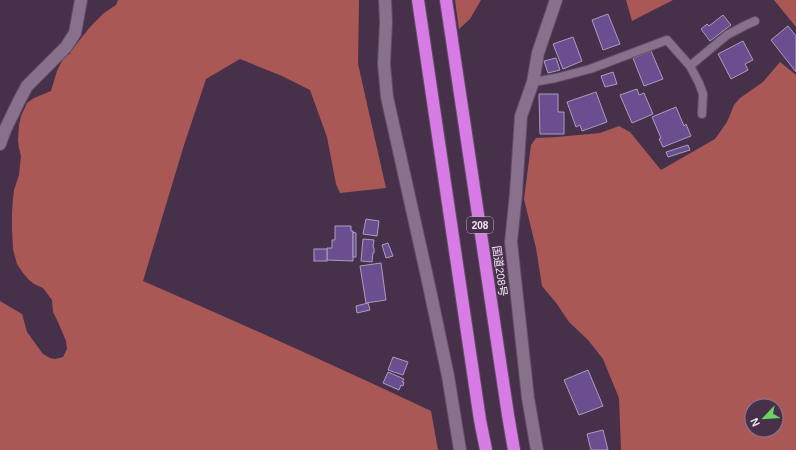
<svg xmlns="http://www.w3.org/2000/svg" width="796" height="450" font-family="Arial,'Noto Sans JP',sans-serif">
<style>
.forest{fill:#a95856;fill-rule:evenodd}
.building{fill:#6a4e90;stroke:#aa9dbf}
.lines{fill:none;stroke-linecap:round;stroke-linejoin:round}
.lane-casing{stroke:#604e63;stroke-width:10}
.street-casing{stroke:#604e63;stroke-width:14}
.highway-casing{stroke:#604e63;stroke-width:14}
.lane{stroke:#89708c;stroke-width:8}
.street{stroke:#89708c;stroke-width:12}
.highway{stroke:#d77be5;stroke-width:12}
.labels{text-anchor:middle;stroke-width:3.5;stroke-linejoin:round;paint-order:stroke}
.shield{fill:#47314a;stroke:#bfafc2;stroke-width:1}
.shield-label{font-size:10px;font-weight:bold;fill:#f3e5f5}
.street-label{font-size:11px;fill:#f3e5f5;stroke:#47314a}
</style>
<rect width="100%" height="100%" fill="#47314a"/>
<g class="forest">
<path d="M118 0H359L358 64 386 188 340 193 336 184 327 137 310 90 282 76 240 59 206 79 184 145 143 281C240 323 336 366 431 411L438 450H0V301L22 314 27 332 43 354 50 358 55 359 63 357 67 349 66 341 58 322 53 312 52 300 43 288 34 284 29 280 23 273 17 264 13 249 12 230V213L13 199 14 190 19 175 21 156 19 148 18 140 19 125 21 116 27 103 34 98 51 91 57 71 65 55 70 54 71 51 90 27 104 13 116 5Z"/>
<polygon points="455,0 481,0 470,19 459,29"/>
<polygon points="626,0 673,0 632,21"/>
<polygon points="774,0 796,0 796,27"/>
<path d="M780 62 796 75V450H621L619 398 603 359 588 340 569 322 557 304 542 286 536 248 524 199 531 145 536 138 557 137 600 133 619 126 630 132 661 170 715 139 727 122 734 105 740 98 763 82ZM752 406H776V430H752Z"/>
</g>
<g class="building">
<polygon points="608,14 620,44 603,50 592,20"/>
<polygon points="723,15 731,25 710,41 701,29 707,24 709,26"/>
<polygon points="788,26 796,36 796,72 771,40"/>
<polygon points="573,37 582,61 563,69 553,44"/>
<polygon points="743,41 753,60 745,64 748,70 731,79 718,54"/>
<polygon points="651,51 663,79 644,86 633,58"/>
<polygon points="556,58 560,70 548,73 544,61"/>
<polygon points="613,72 617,84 605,87 601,76"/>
<polygon points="637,89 639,95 644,93 653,114 632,123 620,95"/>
<polygon points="596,92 607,122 582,131 580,125 576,127 567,102"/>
<polygon points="539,94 558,94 558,112 564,112 564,134 540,134"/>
<polygon points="676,107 684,126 686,124 691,136 663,147 659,139 661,138 652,117"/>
<polygon points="688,145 690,150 668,157 666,152"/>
<polygon points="366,219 379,221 377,236 363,234"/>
<polygon points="335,226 351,226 351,231 353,231 353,261 327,260 327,248 332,248 332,240 335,240"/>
<polygon points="353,232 356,233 356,257 353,257"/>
<polygon points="363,239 374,240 373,247 374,248 374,253 373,253 372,262 361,261"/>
<polygon points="388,243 393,256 386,258 382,245"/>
<rect x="314" y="249" width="13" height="12"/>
<polygon points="381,263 386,300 366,303 360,266"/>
<polygon points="368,303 370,310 357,313 356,306"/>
<polygon points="393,357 408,362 403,375 388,370"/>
<polygon points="588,370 603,406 579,415 564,380"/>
<polygon points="388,372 404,379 402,382 404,382 403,386 401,385 399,390 383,383"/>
<polygon points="603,430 608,450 591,450 587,434"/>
</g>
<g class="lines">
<defs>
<g id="lane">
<polyline points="690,66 727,35 746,25 755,21"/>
<polyline points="533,82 556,78 590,69 667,40 690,66 699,83 703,94 702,114"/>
</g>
<g id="street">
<polyline points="385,0 386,22 384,64 387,97 428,281 448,376 460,450"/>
<polyline points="0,144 5,130 19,101 27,86 66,47 75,33 81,0"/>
<polyline points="537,450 528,398 511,242 516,193 521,116 533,82 538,53 556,0"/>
</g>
<g id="highway">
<polyline points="418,0 480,420 486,450"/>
<polyline points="446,0 508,415 514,450"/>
</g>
</defs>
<use href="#lane" class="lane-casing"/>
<use href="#street" class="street-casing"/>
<use href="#highway" class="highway-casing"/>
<use href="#lane" class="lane"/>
<use href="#street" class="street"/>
<use href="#highway" class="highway"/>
</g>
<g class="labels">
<rect class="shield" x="467" y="217" width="26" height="16" rx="3"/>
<g class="shield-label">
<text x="480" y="229">208</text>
</g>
<g class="street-label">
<text transform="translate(500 271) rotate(82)" y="4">国道208号</text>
</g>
</g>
<g transform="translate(764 418) rotate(245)"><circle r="19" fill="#47314a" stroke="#8c798e"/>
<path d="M0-3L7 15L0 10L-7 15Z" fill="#6bd363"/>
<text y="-6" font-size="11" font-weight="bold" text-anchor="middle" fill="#f3e5f5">N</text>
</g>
</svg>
